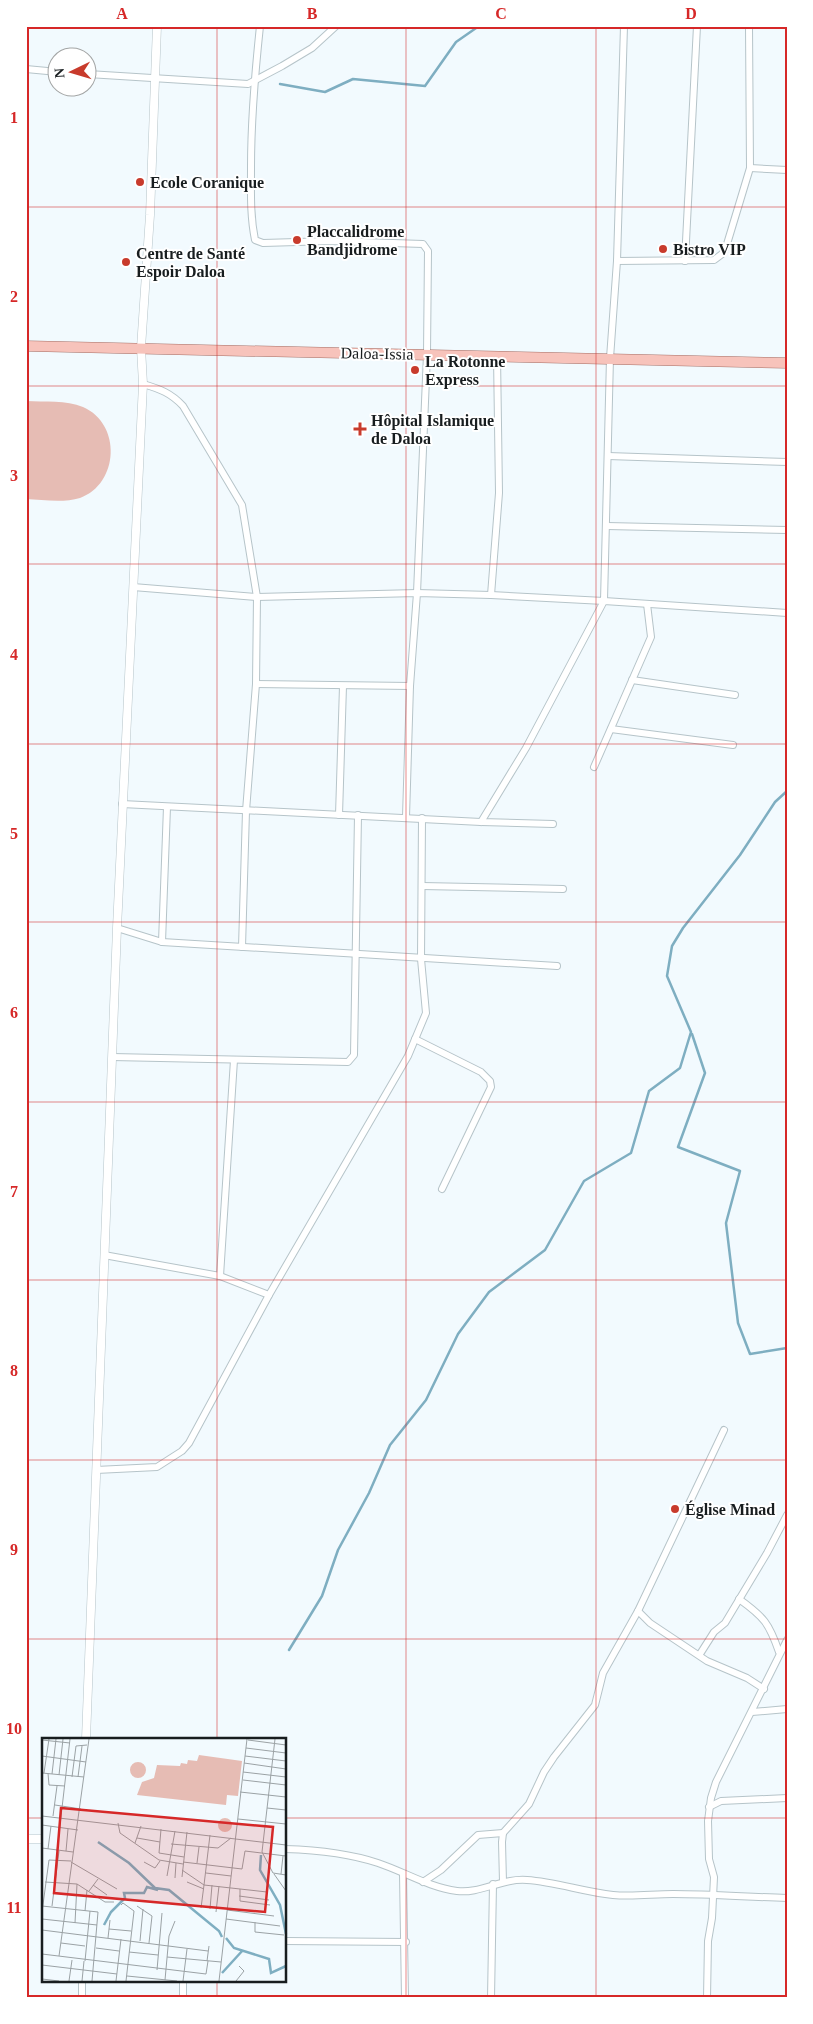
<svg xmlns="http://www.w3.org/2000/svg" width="813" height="2024" font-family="'Times New Roman',serif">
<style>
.park{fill:#e6bcb4}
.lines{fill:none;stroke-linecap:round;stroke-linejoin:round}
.stream{stroke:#7eaec1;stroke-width:2.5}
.minor-casing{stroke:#b6c4c9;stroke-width:8}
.tertiary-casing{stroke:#b6c4c9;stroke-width:9}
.primary-casing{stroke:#a56f66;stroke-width:11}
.minor{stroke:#fff;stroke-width:6}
.tertiary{stroke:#fff;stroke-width:8}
.primary{stroke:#f7c3bb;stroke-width:10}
.grid{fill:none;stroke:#d62828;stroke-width:1;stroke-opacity:0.55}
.poi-dot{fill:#c83b2c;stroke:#fff;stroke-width:2}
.labels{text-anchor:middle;stroke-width:4;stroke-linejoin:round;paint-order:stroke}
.poi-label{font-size:16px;font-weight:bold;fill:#181d1f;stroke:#fff;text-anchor:start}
.street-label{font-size:16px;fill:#181d1f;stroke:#fff}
.inset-river{fill:none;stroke:#7eaec1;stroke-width:2.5}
.inset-road{fill:none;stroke:#9ba2a5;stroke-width:1}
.view{fill:#d62828;fill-opacity:0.15;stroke:#d62828;stroke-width:2.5}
.inset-edge{fill:none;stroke:#181d1f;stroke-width:2.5}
.neatline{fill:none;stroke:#d62828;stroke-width:2}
.grid-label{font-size:16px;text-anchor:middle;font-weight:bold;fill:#d62828}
</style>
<rect width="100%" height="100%" fill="#f2fafe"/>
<path class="park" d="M26 401C45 402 66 400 83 407 122 424 119 484 80 498 64 503 43 500 26 499Z"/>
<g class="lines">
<g class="stream">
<polyline points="280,84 325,92 353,79 425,86 456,42 479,26"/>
<polyline points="692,1034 705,1073 678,1147 740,1171 726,1223 738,1323 750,1354 787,1348"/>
<polyline points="289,1650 322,1596 338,1550 369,1493 390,1445 426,1400 458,1334 489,1292 545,1250 584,1181 631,1153 649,1091 680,1068 691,1032 667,976 672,946 683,928 740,855 775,802 787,791"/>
</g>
<defs>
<g id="minor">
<path d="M260 26C255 73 251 120 251 167 251 192 250 215 255 240L263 243 331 241 423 244 428 251 427 354 417 593 410 686 406 817"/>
<polyline points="26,69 58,72"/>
<polyline points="88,74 248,84 282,66 312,48 336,26"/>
<polyline points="750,168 787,170"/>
<polyline points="617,261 714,260 722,254 727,244 750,168 749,26"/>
<polyline points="685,261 697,26"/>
<path d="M143 384C160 389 171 393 183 406L242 505 257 597 256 684 246 811 242 947"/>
<polyline points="608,456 787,462"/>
<polyline points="607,526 787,530"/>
<polyline points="133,587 257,597 417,593 491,595 604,601 610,358 617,261 624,26"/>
<polyline points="491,595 499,493 497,356"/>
<polyline points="632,680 735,695"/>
<polyline points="256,684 410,686"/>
<polyline points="611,729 733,745"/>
<polyline points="594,767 651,637 647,604"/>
<polyline points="122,804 481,822 553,824"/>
<polyline points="339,815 343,686"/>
<polyline points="481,822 526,748 604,601 787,613"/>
<polyline points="422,886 563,889"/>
<polyline points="117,928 162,942 557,966"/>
<polyline points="162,942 167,807"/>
<polyline points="415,1039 481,1072 490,1081 491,1087 442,1189"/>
<polyline points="112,1057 348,1062 354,1055 358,815"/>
<polyline points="104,1255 220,1276 269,1295"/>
<polyline points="220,1276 234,1060"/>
<polyline points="96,1470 157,1467 182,1451 189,1443 269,1295 408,1056 426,1013 421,959 422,818"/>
<path d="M739 1599C764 1617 769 1623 779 1652"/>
<polyline points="638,1611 650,1623 707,1661 747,1678 764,1689"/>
<polyline points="700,1654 714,1632 725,1623 767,1553 787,1515"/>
<polyline points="752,1712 787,1709"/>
<polyline points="709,1807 721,1801 787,1798"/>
<path d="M285 1849C316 1850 348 1853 378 1863 405 1872 428 1887 457 1891 480 1894 502 1878 527 1880 556 1882 584 1892 613 1895 633 1897 653 1894 673 1894 711 1894 749 1897 787 1898"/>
<polyline points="403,1874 405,1998"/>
<polyline points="423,1882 441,1870 478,1835 503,1833"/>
<polyline points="503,1882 502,1842 503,1833 529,1804 544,1772 554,1757 595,1705 603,1673 638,1611 724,1430"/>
<polyline points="285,1941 406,1942"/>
<polyline points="82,1998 82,1980"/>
<polyline points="183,1998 183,1980"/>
<polyline points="491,1998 493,1884"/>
<polyline points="707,1998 708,1941 712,1918 714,1877 709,1859 708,1821 711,1798 716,1782 787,1640"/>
</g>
<g id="tertiary">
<polyline points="86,1739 117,928 143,384 141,348 150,215 157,26"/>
<polyline points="26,1839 44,1839"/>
</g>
<polyline id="primary" points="26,346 787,363"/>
</defs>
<use href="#minor" class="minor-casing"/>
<use href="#tertiary" class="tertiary-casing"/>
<use href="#primary" class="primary-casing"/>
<use href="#minor" class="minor"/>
<use href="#tertiary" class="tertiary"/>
<use href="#primary" class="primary"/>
</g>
<path class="grid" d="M217 26V1739M406 26V1998M596 26V1998M26 207H787M26 386H787M26 564H787M26 744H787M26 922H787M26 1102H787M26 1280H787M26 1460H787M26 1639H787M26 1818H44M285 1818H787M217 1980V1998"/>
<g class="poi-dot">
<circle cx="140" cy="182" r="5"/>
<circle cx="297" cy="240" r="5"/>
<circle cx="663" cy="249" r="5"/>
<circle cx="126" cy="262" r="5"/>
<circle cx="415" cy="370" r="5"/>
<path d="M357.5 421.5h5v5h5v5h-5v5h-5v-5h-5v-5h5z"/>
<circle cx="675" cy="1509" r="5"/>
</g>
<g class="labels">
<g class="poi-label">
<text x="150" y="188">Ecole Coranique</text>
<text x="307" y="237">Placcalidrome<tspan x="307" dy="18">Bandjidrome</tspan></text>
<text x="673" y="255">Bistro VIP</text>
<text x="136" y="259">Centre de Santé<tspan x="136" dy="18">Espoir Daloa</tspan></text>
<text x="425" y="367">La Rotonne<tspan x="425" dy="18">Express</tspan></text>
<text x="371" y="426">Hôpital Islamique<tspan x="371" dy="18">de Daloa</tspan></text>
<text x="685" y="1515">Église Minad</text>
</g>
<g class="street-label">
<text transform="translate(377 353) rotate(1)" y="6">Daloa-Issia</text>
</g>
</g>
<g transform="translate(42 1738)">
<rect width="244" height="244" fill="#f2fafe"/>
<path d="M157 17 200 23 196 58 185 57 184 67 95 57 100 44 112 40 115 27 138 28 139 25 145 26 146 22 155 23Z" fill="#e6bcb4"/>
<path d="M88 32a8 8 0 1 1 16 0a8 8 0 1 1-16 0ZM176 87a7 7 0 1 1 14 0a7 7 0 1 1-14 0Z" fill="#e6bcb4"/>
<path class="inset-river" d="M56 104 87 125 113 150 127 152 177 193 180 199M219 117 218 132 238 167 244 196M62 187 69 174 83 160 82 155H102L105 149 116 152M184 200 192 210 227 221 229 235 244 228M180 235 201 212"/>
<path class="inset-road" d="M233 1 220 114 231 135 244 137M0 2 28 5M206 2 244 7M204 10 244 15M0 18 44 24M203 18 244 23M202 25 244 31M201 34 244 39M0 35 42 39M2 35 7 1M6 35 7 47 23 48M10 36 14 1M17 37 21 1M30 39 34 8 45 7M36 39 40 8M201 42 244 47M198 54 244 59M13 67 39 71M225 70 244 72M0 78 244 107M11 78 15 48M196 81 244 86M76 85 78 95 117 122 141 126M0 87 36 92M119 91 117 115 142 119M168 97 162 147 225 154M95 100 118 104M93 105 99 88M129 106 176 110 189 100M0 110 31 114M6 111 9 88M15 113 28 1M24 113 26 91M29 124 75 151M102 124 113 130 118 123M141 124 200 131 203 113 244 118M155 125 157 109M140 132 162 147 159 170M164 135 189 138M232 136 244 153M239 136 241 118M125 138 133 93M140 139 145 94M133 140 134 125M3 144 35 146 63 164H72M145 144 162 151M51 147 65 157M198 151V163L228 167M47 153 56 141M197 158 227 162M79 167 81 165 92 173 84 243M0 168 56 174M10 168 17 113M95 168 110 178 107 205M168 171 170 147M185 172 232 178M43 173 45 152M0 174 7 122 29 123M174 174 177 148M0 181 55 187M184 181 238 188M213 184V194L242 197M33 185 35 146M67 191 89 193M0 192 166 213M66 200 68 182M98 203 101 171M19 205 43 208M54 210 77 213M87 214 116 217M0 216 164 236 166 223M17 218 47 1M125 219 179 224M43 223 48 173M165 223 167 208M0 227 75 236M115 232 120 175M85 238 135 243M0 241 17 243M123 242 127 198 133 183M27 243 30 222M40 243 42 223M50 243 56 174M74 243 79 201M141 243 145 211M177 243 205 1M194 243 202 233 197 228"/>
<path class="view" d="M19 70 231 89 223 174 12 155Z"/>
<rect width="244" height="244" class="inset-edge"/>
</g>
<rect width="813" height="2024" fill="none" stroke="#ffffff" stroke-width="55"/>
<g transform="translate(72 72) rotate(265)"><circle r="24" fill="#ffffff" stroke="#a3a5a5"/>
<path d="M0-4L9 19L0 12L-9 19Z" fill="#c83b2c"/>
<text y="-8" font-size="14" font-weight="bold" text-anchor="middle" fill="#181d1f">N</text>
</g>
<rect x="28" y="28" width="758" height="1968" class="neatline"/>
<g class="grid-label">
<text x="122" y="19">A</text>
<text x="312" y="19">B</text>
<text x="501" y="19">C</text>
<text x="691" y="19">D</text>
<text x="14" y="123">1</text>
<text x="14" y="302">2</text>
<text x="14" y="481">3</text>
<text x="14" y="660">4</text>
<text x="14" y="839">5</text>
<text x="14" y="1018">6</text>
<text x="14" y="1197">7</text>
<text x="14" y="1376">8</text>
<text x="14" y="1555">9</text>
<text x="14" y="1734">10</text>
<text x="14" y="1913">11</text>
</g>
</svg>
